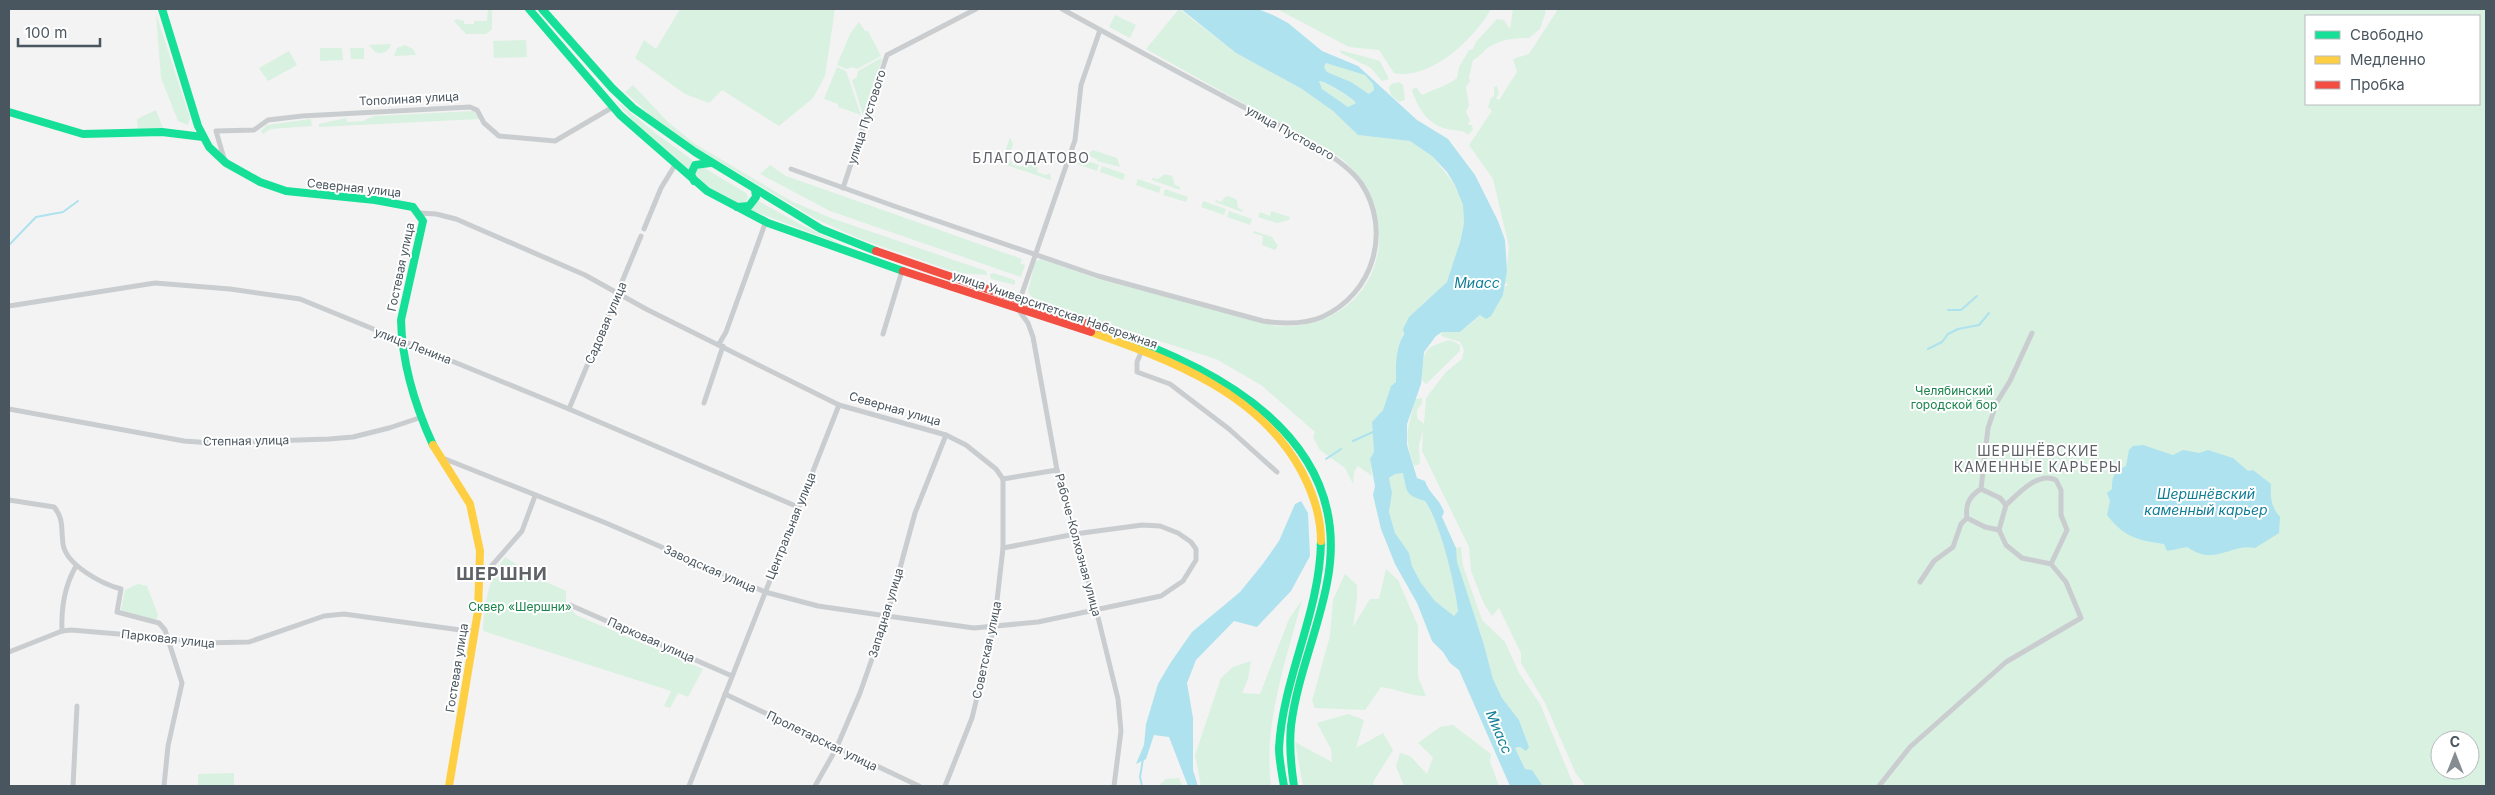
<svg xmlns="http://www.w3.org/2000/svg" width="2495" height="795" font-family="Inter,sans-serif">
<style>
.green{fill:#d9f1e1;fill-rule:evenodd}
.water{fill:#aee2ee;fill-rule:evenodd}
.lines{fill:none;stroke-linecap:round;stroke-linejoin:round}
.stream{stroke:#aee2ee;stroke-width:2}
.street{stroke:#cacdcf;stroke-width:5}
.fast{stroke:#16e098;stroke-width:8}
.slow{stroke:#ffcf43;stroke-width:8}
.jam{stroke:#f24e42;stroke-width:8}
.labels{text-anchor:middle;stroke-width:4;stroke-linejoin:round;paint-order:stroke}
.street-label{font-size:12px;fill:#4a565f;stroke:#fff}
.park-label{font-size:12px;fill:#19824a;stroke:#fff}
.neighbourhood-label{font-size:14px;letter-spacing:1px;fill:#5e6267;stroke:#fff}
.water-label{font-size:14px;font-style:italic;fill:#0f7e96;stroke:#fff}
.district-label{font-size:18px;font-weight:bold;letter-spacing:1px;fill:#5e6267;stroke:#fff}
</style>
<rect width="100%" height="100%" fill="#f3f3f3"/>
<g class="green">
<polygon points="488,9 492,9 492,29 486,34 466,34 454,21 456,19 464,21 464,24 474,24 474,21 487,21"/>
<polygon points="680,9 835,9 825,76 813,98 779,126 722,90 709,103 685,94 635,58 644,40 656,49"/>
<path d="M1179 9 1236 53 1302 89 1333 111 1358 135 1410 141 1432 156 1455 185 1463 205 1464 223 1454 266 1447 282 1409 317 1397 351 1396 382 1391 386 1383 410 1372 422 1374 452 1370 459 1372 476 1358 466 1354 472 1353 484 1345 468 1320 450 1313 437 1315 432 1261 385 1216 359 1036 302 1028 292 1035 262 1041 259 1098 279 1277 326C1376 331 1414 224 1341 158L1146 49Z"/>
<path d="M1277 9H1491C1475 38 1430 81 1394 73L1379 50 1349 47Z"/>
<path d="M1513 9H1544L1546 11 1540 29 1529 38C1514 38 1502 39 1489 47 1483 51 1480 57 1473 60L1469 77 1470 81 1466 87 1469 105 1466 112 1470 120 1468 125H1472L1473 130 1468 135C1462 129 1455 131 1447 129 1428 125 1417 107 1412 90L1416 87 1422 95C1434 89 1447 86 1457 78L1459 67 1469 50 1473 49 1476 42 1497 19 1504 20 1510 29Z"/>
<path d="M1558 9H2486V786H1586L1576 774 1545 703 1521 663V653L1499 608 1492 616 1484 604 1471 571 1469 547 1422 451 1423 430 1419 445 1420 464 1414 466C1403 433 1408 431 1415 399L1422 398V403L1417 410V418L1424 424 1426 398 1446 372 1462 359 1464 350 1460 342 1441 336 1442 332H1460L1469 325 1503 295 1505 286 1509 285 1505 283 1509 247 1493 179 1469 145 1492 111 1488 107 1491 98 1494 96V87L1497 86 1499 94 1496 98 1499 100 1517 72 1513 59 1529 54ZM2306 16H2479V104H2306ZM2440 740H2470V770H2440Z"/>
<polygon points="156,14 190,118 188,125 178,121 161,78"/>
<polygon points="1115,15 1136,25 1130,38 1109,27"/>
<polygon points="859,22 865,31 868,31 881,56 857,69 852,67 847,69 837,65 850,34"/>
<polygon points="526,40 527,57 494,58 493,41"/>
<path d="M391 44C389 52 382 55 375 52L369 45Z"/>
<polygon points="405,45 413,49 416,55 394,56 397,48"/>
<polygon points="320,48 342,48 343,60 320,61"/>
<polygon points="350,48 364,48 364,59 351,59"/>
<polygon points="1340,50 1380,61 1389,79 1382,81 1371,68 1341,53"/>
<polygon points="289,51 297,65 268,81 259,68"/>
<polygon points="881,58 882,60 863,115 852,80 857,77 858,71"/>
<polygon points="1327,63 1366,75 1373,84 1374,90 1369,94 1351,82 1327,72 1324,67"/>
<polygon points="837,67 846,71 861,115 838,107 838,104 824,99"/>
<path d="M1319 81C1325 82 1352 98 1356 103L1348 107 1322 89Z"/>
<polygon points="1399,82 1403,85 1405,100 1399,102 1391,95 1389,88 1391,84"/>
<polygon points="633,85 668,122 695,144 793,202 831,218 986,271 987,275 958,273 860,239 814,218 695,147 652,117 625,92"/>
<polygon points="615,100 654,132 695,162 687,173 646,135"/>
<polygon points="156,110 163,128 161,130 138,129 137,119"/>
<polygon points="474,111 479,119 319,127 319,124 346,118 347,122 363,121 374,116"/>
<polygon points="311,119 312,126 270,129 263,134 261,131 267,125"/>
<polygon points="1010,137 1013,144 1009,156 1003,158"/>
<polygon points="1093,150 1117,158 1120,167 1097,161 1097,159 1086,155"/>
<polygon points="1076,157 1099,165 1097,171 1074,163"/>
<polygon points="1028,159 1038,163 1037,172 1046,175 1050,173 1051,180 1006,165 1011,160 1012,164 1021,167"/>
<polygon points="770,165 786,176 1022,259 1020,263 1025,265 1021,277 830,211 760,174"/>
<polygon points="701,166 746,193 748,197 746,204 736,204 696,179 694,170"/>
<polygon points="1102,166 1125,174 1123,180 1100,172"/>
<polygon points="1165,174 1172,176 1175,185 1180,187 1180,190 1152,180 1152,178 1158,179"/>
<polygon points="1138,179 1161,187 1159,193 1136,185"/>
<polygon points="1165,189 1188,197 1186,202 1163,195"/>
<polygon points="1229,196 1237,200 1238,208 1243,210 1242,212 1215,202 1216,200 1221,202 1225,197"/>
<polygon points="755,199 798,223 843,245 748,209"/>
<polygon points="1203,201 1226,209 1224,215 1201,207"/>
<polygon points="1229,211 1252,219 1250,225 1227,217"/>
<polygon points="1271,211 1290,217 1289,220 1277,223 1258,217 1260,212 1270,216"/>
<polygon points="1254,231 1272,237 1278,246 1275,250 1262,245 1263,236 1253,233"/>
<polygon points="993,273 1015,280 1015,285 991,279 990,274"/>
<path d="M1450 340 1460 345V351L1426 384 1420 378C1427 350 1419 349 1450 340Z"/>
<path d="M1403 473C1407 492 1406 495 1425 501 1440 523 1455 584 1458 611L1454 616 1435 601 1421 583 1412 566 1409 553 1395 533 1389 512 1392 493 1389 478 1395 474Z"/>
<polygon points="1461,547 1463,566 1482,620 1505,642 1519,673 1540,704 1574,786 1543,786 1532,770 1525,769 1515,748 1529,747 1519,720 1502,698 1493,679 1484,645 1456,562 1456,548"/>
<path d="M505 557 538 578 566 591V603L576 615 703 669 688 697 678 693 670 708 664 706 671 691 483 631C485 600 487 583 505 557Z"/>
<path d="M1386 569 1398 580 1418 626V677L1426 696C1410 696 1397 689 1381 687L1365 710 1315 708 1312 701 1330 636 1333 600 1345 574 1357 585V598L1353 627 1370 599H1379Z"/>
<polygon points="138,584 147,586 158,615 156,620 121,610 125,590"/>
<path d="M1302 600C1286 661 1263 723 1271 786H1201L1195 755 1221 678 1233 667 1251 661 1248 679 1242 693 1260 694 1289 619Z"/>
<polygon points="1348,714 1364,720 1356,748 1383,733 1393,750 1373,782 1374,786 1303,786 1295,742 1332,762 1331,749 1317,723"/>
<polygon points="1453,725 1491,754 1490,762 1499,786 1404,786 1396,766 1400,753 1410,756 1427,774 1433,757 1418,743 1440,727"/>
<polygon points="234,773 234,786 198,786 198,774"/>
<polygon points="1179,778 1182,786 1158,786 1166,779"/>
</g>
<g class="water">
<path d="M1181 9H1258L1275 16 1288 23 1322 51 1358 66 1417 120 1448 139 1475 175 1498 221 1505 240 1507 271 1503 295 1491 316 1486 319 1480 315 1460 332H1442L1436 336 1424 352 1421 384 1407 424V445L1417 478 1425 481C1429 494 1440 499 1444 512L1442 517 1456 548 1457 562 1484 645 1493 679 1502 698 1519 720 1529 747 1526 751 1520 747 1515 748 1525 769 1532 770 1543 786H1510L1459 670 1450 663 1443 652 1432 641 1417 603 1395 564 1381 529 1373 495 1375 486 1370 459 1374 452 1372 422 1383 410 1391 386 1396 382C1396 365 1395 349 1404 334L1403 329 1409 317 1447 282 1460 242 1464 223 1463 205 1455 185 1447 172 1432 156 1410 141 1358 135 1333 111 1302 89 1236 53ZM1326 63 1365 75 1373 84 1374 90 1369 94 1351 82 1327 72 1324 67ZM1319 81C1325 81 1353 98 1356 103L1348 107 1322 89ZM1403 473C1407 492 1405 495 1425 501 1440 522 1455 584 1458 611L1454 616 1435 601 1421 583 1412 566 1409 553 1395 533 1389 512 1392 493 1389 478 1395 474Z"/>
<path d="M2143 445 2173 455 2183 450 2199 453 2208 450 2233 458 2248 471 2253 470 2271 484C2270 497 2271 507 2280 517L2279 533 2255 548C2230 543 2216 567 2187 547L2167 551 2164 544C2137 540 2124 537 2107 515L2110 501 2107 493 2112 489C2112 476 2114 472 2126 466L2129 450 2133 446Z"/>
<polygon points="1301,501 1308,513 1310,556 1291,591 1257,627 1234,621 1196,660 1187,683 1193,718 1193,770 1198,786 1188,786 1169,737 1154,735 1146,759 1136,764 1144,745 1146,724 1158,684 1171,662 1192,632 1240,592 1262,565 1279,541 1295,504"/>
</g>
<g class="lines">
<g class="stream">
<polyline points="9,245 36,217 63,212 78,201"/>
<polyline points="1948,310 1961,310 1977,296"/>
<polyline points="1928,349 1942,342 1948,334 1958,329 1979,325 1989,313"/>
<polyline points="1353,441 1373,432"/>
<polyline points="1326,459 1341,449"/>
<polyline points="1142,786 1140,777 1143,759"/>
</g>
<g class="street">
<polyline points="1100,30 1081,85 1075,140 1017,308 1028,323 1033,337 1057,470 1096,609 1118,699 1121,731 1114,786"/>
<polyline points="225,162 216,131 254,130 268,120 302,116 470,107 477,110 484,123 499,136 555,141 613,107"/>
<path d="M791 169 894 206 1098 276 1263 321C1283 324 1303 325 1322 317 1374 294 1392 230 1361 183 1338 150 1258 116 1221 95 1168 67 1115 38 1062 9"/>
<polyline points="843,188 887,55 976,9"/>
<polyline points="419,213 436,214 456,219 585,275 646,309 839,405 946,435 966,445 996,469 1003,479 1057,470"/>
<polyline points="644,229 661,188 675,165"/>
<polyline points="9,306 155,283 230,289 300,299 569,409 798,507"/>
<polyline points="883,334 902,271"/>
<polyline points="719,344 726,332 766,221"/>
<polyline points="1142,350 1137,362 1137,372 1170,384 1229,429 1277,472"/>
<polyline points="704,403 723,346"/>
<polyline points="9,409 184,441 212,443 329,439 353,437 389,428 422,417"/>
<polyline points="569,409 641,236"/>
<polyline points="440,457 606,523 765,592 818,606 887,616 974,628 1038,622 1161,596 1183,581 1196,560 1196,549 1191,542 1178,533 1160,526 1142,525 1075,534 1003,548"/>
<polyline points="1981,489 2000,498 2006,505 1999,530"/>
<path d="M9 500 54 507C64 518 61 530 63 544 66 565 102 584 121 589L117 612 159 623 165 630 182 683 168 746 164 786"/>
<path d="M2006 505C2018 494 2038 471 2056 480L2061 490V515L2067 530 2051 564"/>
<polyline points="481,578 522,531 535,496"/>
<polyline points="1920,582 1934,561 1953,547 1961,524 1967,518"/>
<polyline points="570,605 732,676"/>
<path d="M62 631C61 608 65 585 76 566"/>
<polyline points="9,652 62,631 71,630 167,638 203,643 249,642 324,616 344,614 475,632"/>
<polyline points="725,694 919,786"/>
<polyline points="73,786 77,706"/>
<polyline points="689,786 839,405"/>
<polyline points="815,786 836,749 860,693 887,616 915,513 946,435"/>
<polyline points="945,786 972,718 994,627 1003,548 1003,479"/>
<path d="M1879 786 1910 747 2006 662 2081 618 2066 582 2051 564 2022 558 2006 545 1999 530 1985 527 1967 518C1965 505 1969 496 1981 489L1988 428 1997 402 2010 381 2032 333"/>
</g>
<g class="fast">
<path d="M162 9 198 126 209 147 226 163 260 182 286 191 375 200 413 207 423 221 401 320C402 363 415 406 433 445"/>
<polyline points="529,9 620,115 707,191 768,223 903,271"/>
<polyline points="542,9 612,88 633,108 695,152 821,229 876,251"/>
<polyline points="9,112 83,134 162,132 203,137"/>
<polyline points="694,181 691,174 695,165 710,163"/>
<polyline points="737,207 749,206 756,197 755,189"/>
<path d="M1100 328C1215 366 1356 437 1327 583 1318 631 1297 677 1291 726 1289 746 1291 766 1294 786"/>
<path d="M1284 786C1282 774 1279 760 1279 748 1283 677 1320 613 1321 541"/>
</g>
<g class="slow">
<path d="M1091 332C1171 360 1260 393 1302 472 1313 493 1321 518 1321 541"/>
<polyline points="433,445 470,504 480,551 478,611 449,786"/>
</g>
<g class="jam">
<polyline points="876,251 1100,328"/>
<polyline points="903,271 1091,332"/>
</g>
</g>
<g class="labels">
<g class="street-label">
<text transform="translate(409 99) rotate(-3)" y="4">Тополиная улица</text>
<text transform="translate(867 117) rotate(-72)" y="4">улица Пустового</text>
<text transform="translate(1290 133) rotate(29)" y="4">улица Пустового</text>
<text transform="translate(354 188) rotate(6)" y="4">Северная улица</text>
<text transform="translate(401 267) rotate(-78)" y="4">Гостевая улица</text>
<text transform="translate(1055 310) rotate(19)" y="4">улица Университетская Набережная</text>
<text transform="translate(606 323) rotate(-67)" y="4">Садовая улица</text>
<text transform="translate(413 346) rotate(21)" y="4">улица Ленина</text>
<text transform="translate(895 409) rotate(16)" y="4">Северная улица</text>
<text transform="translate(246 441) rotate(-1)" y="4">Степная улица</text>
<text transform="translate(791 526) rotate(-68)" y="4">Центральная улица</text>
<text transform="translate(1078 545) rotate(75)" y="4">Рабоче-Колхозная улица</text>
<text transform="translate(710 569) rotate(24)" y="4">Заводская улица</text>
<text transform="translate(886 613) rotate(-73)" y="4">Западная улица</text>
<text transform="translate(168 639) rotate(6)" y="4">Парковая улица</text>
<text transform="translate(651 640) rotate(24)" y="4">Парковая улица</text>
<text transform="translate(987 650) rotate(-78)" y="4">Советская улица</text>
<text transform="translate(457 668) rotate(-81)" y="4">Гостевая улица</text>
<text transform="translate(822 741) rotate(26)" y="4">Пролетарская улица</text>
</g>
<g class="park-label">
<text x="1954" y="395">Челябинский<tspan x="1954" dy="14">городской бор</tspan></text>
<text x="520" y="611">Сквер «Шершни»</text>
</g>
<g class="neighbourhood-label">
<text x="1031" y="163">БЛАГОДАТОВО</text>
<text x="2038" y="456">ШЕРШНЁВСКИЕ<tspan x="2038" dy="16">КАМЕННЫЕ КАРЬЕРЫ</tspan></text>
</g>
<g class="water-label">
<text x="1477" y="288">Миасс</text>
<text x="2206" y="499">Шершнёвский<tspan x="2206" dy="16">каменный карьер</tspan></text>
<text transform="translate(1499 732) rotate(67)" y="5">Миасс</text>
</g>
<g class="district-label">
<text x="502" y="580">ШЕРШНИ</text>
</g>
</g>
<rect width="2495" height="795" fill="none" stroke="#4a565f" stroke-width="20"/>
<rect x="2305" y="15" width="175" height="90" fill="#ffffff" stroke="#b7bbbf"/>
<rect x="2315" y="31" width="25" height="8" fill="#16e098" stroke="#b7bbbf"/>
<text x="2350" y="40" font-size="15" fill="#4a565f">Свободно</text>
<rect x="2315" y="56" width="25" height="8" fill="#ffcf43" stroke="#b7bbbf"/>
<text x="2350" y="65" font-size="15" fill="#4a565f">Медленно</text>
<rect x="2315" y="81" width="25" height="8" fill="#f24e42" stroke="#b7bbbf"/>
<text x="2350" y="90" font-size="15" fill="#4a565f">Пробка</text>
<g transform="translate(2455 755)"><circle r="24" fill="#ffffff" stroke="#b7bbbf"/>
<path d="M0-4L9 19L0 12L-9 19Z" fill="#858d93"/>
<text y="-8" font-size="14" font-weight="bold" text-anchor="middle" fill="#4a565f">С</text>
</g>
<path d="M18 38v8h82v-8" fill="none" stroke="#4a565f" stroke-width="2.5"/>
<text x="25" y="38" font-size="15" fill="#4a565f" stroke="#ffffff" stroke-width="4" paint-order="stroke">100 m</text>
</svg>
